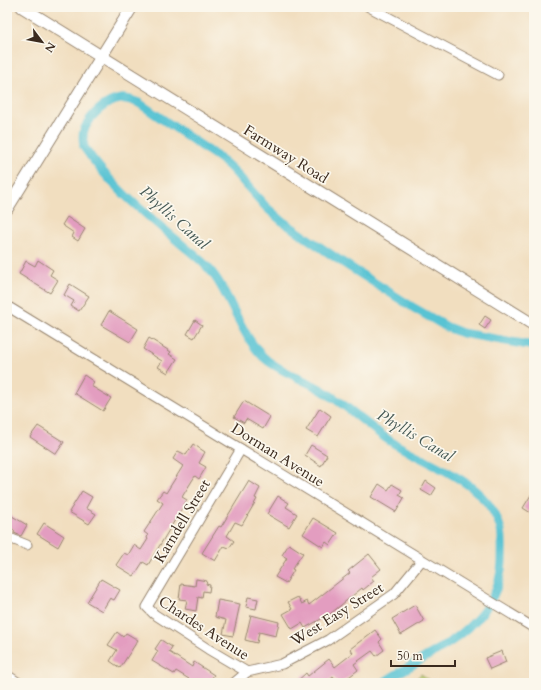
<svg xmlns="http://www.w3.org/2000/svg" width="541" height="690" font-family="Cardo,serif">
<style>
.green{fill:#b9cc6f;stroke:#7a7b46}
.lines{fill:none;stroke-linecap:round;stroke-linejoin:round}
.canal{stroke:#58c3d3;stroke-width:9}
.building{fill:#e39dc0}
.minor-casing{stroke:#96846e;stroke-width:11}
.major-casing{stroke:#96846e;stroke-width:13}
.minor{stroke:#fff;stroke-width:9}
.major{stroke:#fff;stroke-width:11}
.labels{text-anchor:middle;stroke-width:3.5;stroke-linejoin:round;paint-order:stroke}
.street-label{font-size:15px;fill:#3b2a1e;stroke:#fbf7ec}
.water-label{font-size:16px;font-style:italic;fill:#445854;stroke:#fbf7ec}
</style>
<rect width="100%" height="100%" fill="#fbf7ec"/>
<filter id="ink" filterUnits="userSpaceOnUse"><feTurbulence type="fractalNoise" baseFrequency=".025" numOctaves="2"/><feDisplacementMap in="SourceGraphic" scale="8" xChannelSelector="R" yChannelSelector="G"/><feConvolveMatrix kernelMatrix="1 2 1 2 8 2 1 2 1" color-interpolation-filters="sRGB"/></filter>
<filter id="wash" filterUnits="userSpaceOnUse"><feTurbulence type="fractalNoise" baseFrequency=".012" numOctaves="4" result="noise"/><feDisplacementMap in="SourceGraphic" scale="16" xChannelSelector="R" yChannelSelector="G"/><feGaussianBlur stdDeviation="0.9" result="paint"/><feColorMatrix in="noise" values="0 0 0 0 0 0 0 0 0 0 0 0 0 0 0 0 0 1.4 0 .05"/><feComposite in="paint" operator="in"/></filter>
<g filter="url(#wash)">
<rect width="100%" height="100%" fill="#f1debf"/>
<polygon class="green" points="421,674 432,683 412,683"/>
<g class="lines">
<path class="canal" d="M383 683C410 664 446 649 469 627 489 608 500 589 502 562 502 552 503 540 501 530 489 481 428 465 390 441 366 425 345 403 320 389 303 379 284 373 268 361 246 344 233 305 218 281 207 263 189 251 173 237 141 210 107 182 84 147 83 141 82 133 85 128 91 114 106 101 121 99 127 98 133 101 139 103L222 160 233 170 266 207 282 221 342 262 414 308 447 327 462 333 534 346"/>
</g>
<g id="blocks">
<g class="building">
<polygon points="67,217 85,229 78,241 72,237 74,233 62,225"/>
<polygon points="38,260 53,270 50,275 58,280 50,293 19,274 26,261 35,266"/>
<polygon points="70,284 89,296 79,311 71,306 74,301 64,295"/>
<polygon points="109,311 138,329 130,342 101,325"/>
<polygon points="485,316 491,320 485,329 479,325"/>
<polygon points="195,320 202,325 194,338 187,334"/>
<polygon points="149,338 171,352 169,354 177,359 168,373 158,367 162,361 143,349"/>
<polygon points="84,375 94,382 91,386 111,398 103,411 74,393"/>
<polygon points="244,401 270,417 263,429 246,419 244,423 234,417"/>
<polygon points="320,408 331,416 318,437 306,430"/>
<polygon points="38,426 64,442 56,454 30,437"/>
<polygon points="193,444 205,452 199,463 206,467 199,479 195,476 182,497 187,500 148,565 143,562 134,576 116,565 124,553 128,555 134,545 141,550 148,539 147,538 148,535 144,532 163,503 157,499 163,491 166,493 183,466 173,459 178,451 186,455"/>
<polygon points="311,445 327,455 321,466 305,455"/>
<polygon points="249,481 260,488 255,498 257,499 242,525 235,522 227,536 234,541 229,548 224,546 215,561 202,553 219,526 221,527"/>
<polygon points="426,481 436,488 431,496 421,490"/>
<polygon points="379,484 388,490 392,484 402,490 399,495 404,498 396,512 371,497"/>
<polygon points="534,490 534,515 523,508"/>
<polygon points="82,491 92,497 86,508 96,514 89,524 69,512"/>
<polygon points="278,496 289,503 286,507 297,514 289,527 267,514"/>
<polygon points="7,513 27,525 21,536 14,533 15,531 7,525"/>
<polygon points="313,518 338,533 330,545 326,542 323,547 303,534"/>
<polygon points="44,523 64,536 58,547 37,534"/>
<polygon points="289,544 303,553 292,569 294,570 286,583 275,577 287,558 282,555"/>
<polygon points="369,554 381,569 371,577 374,581 363,590 362,588 330,614 305,628 302,623 292,629 283,614 292,609 288,602 298,597 302,604 307,601 309,605 350,573 348,571"/>
<polygon points="101,579 120,590 114,600 110,598 102,611 87,602"/>
<polygon points="196,579 207,581 206,584 210,585 209,592 203,591 202,598 198,597 196,611 185,609 187,600 179,599 181,584 195,586"/>
<polygon points="248,597 258,599 256,609 246,607"/>
<polygon points="218,600 240,604 233,636 223,634 226,620 215,617"/>
<polygon points="415,605 424,621 401,635 392,619"/>
<polygon points="251,615 279,622 276,636 259,632 257,643 245,640"/>
<polygon points="375,630 382,639 379,642 384,650 376,656 372,651 354,664 358,670 341,683 338,683 333,677 326,683 295,683 306,673 308,676 329,659 335,667 353,653 350,649"/>
<polygon points="117,632 123,637 126,633 138,640 120,668 110,661 117,650 108,645"/>
<polygon points="161,640 172,647 169,652 192,667 194,662 214,675 208,683 187,683 189,679 176,671 174,674 152,661 158,651 155,649"/>
<polygon points="502,651 506,662 490,669 485,658"/>
</g>
</g>
</g>
<g filter="url(#ink)">
<use href="#blocks" fill-opacity="0" stroke="#96846e" stroke-width="1"/>
<g class="lines">
<defs>
<g id="minor">
<polyline points="369,7 498,75"/>
<polyline points="7,306 534,628"/>
<polyline points="241,449 147,607 154,614 208,649 247,672"/>
<polyline points="7,537 27,545"/>
<polyline points="7,675 19,683"/>
<polyline points="234,683 247,672 282,664 328,640 394,594 422,560"/>
</g>
<g id="major">
<polyline points="22,7 534,325"/>
<polyline points="7,209 132,7"/>
</g>
</defs>
<use href="#minor" class="minor-casing"/>
<use href="#major" class="major-casing"/>
<use href="#minor" class="minor"/>
<use href="#major" class="major"/>
</g>
</g>
<g class="labels">
<g class="street-label">
<text transform="translate(286 154) rotate(32)" y="5">Farmway Road</text>
<text transform="translate(278 455) rotate(32)" y="5">Dorman Avenue</text>
<text transform="translate(182 521) rotate(-59)" y="5">Karndell Street</text>
<text transform="translate(337 614) rotate(-32)" y="5">West Easy Street</text>
<text transform="translate(204 628) rotate(33)" y="5">Chardes Avenue</text>
</g>
<g class="water-label">
<text transform="translate(175 217) rotate(42)" y="6">Phyllis Canal</text>
<text transform="translate(416 435) rotate(31)" y="6">Phyllis Canal</text>
</g>
</g>
<rect width="541" height="690" fill="none" stroke="#fbf7ec" stroke-width="24"/>
<g transform="translate(42 42) rotate(122)" stroke="#fbf7ec" stroke-width="3" paint-order="stroke">
<path d="M0-3L7 15L0 10L-7 15Z" fill="#3b2a1e"/>
<text y="-6" font-size="11" font-weight="bold" text-anchor="middle" fill="#3b2a1e">N</text>
</g>
<path d="M391 660v6h64v-6" fill="none" stroke="#3b2a1e" stroke-width="2"/>
<text x="397" y="660" font-size="12" fill="#3b2a1e" stroke="#fbf7ec" stroke-width="3" paint-order="stroke">50 m</text>
</svg>
